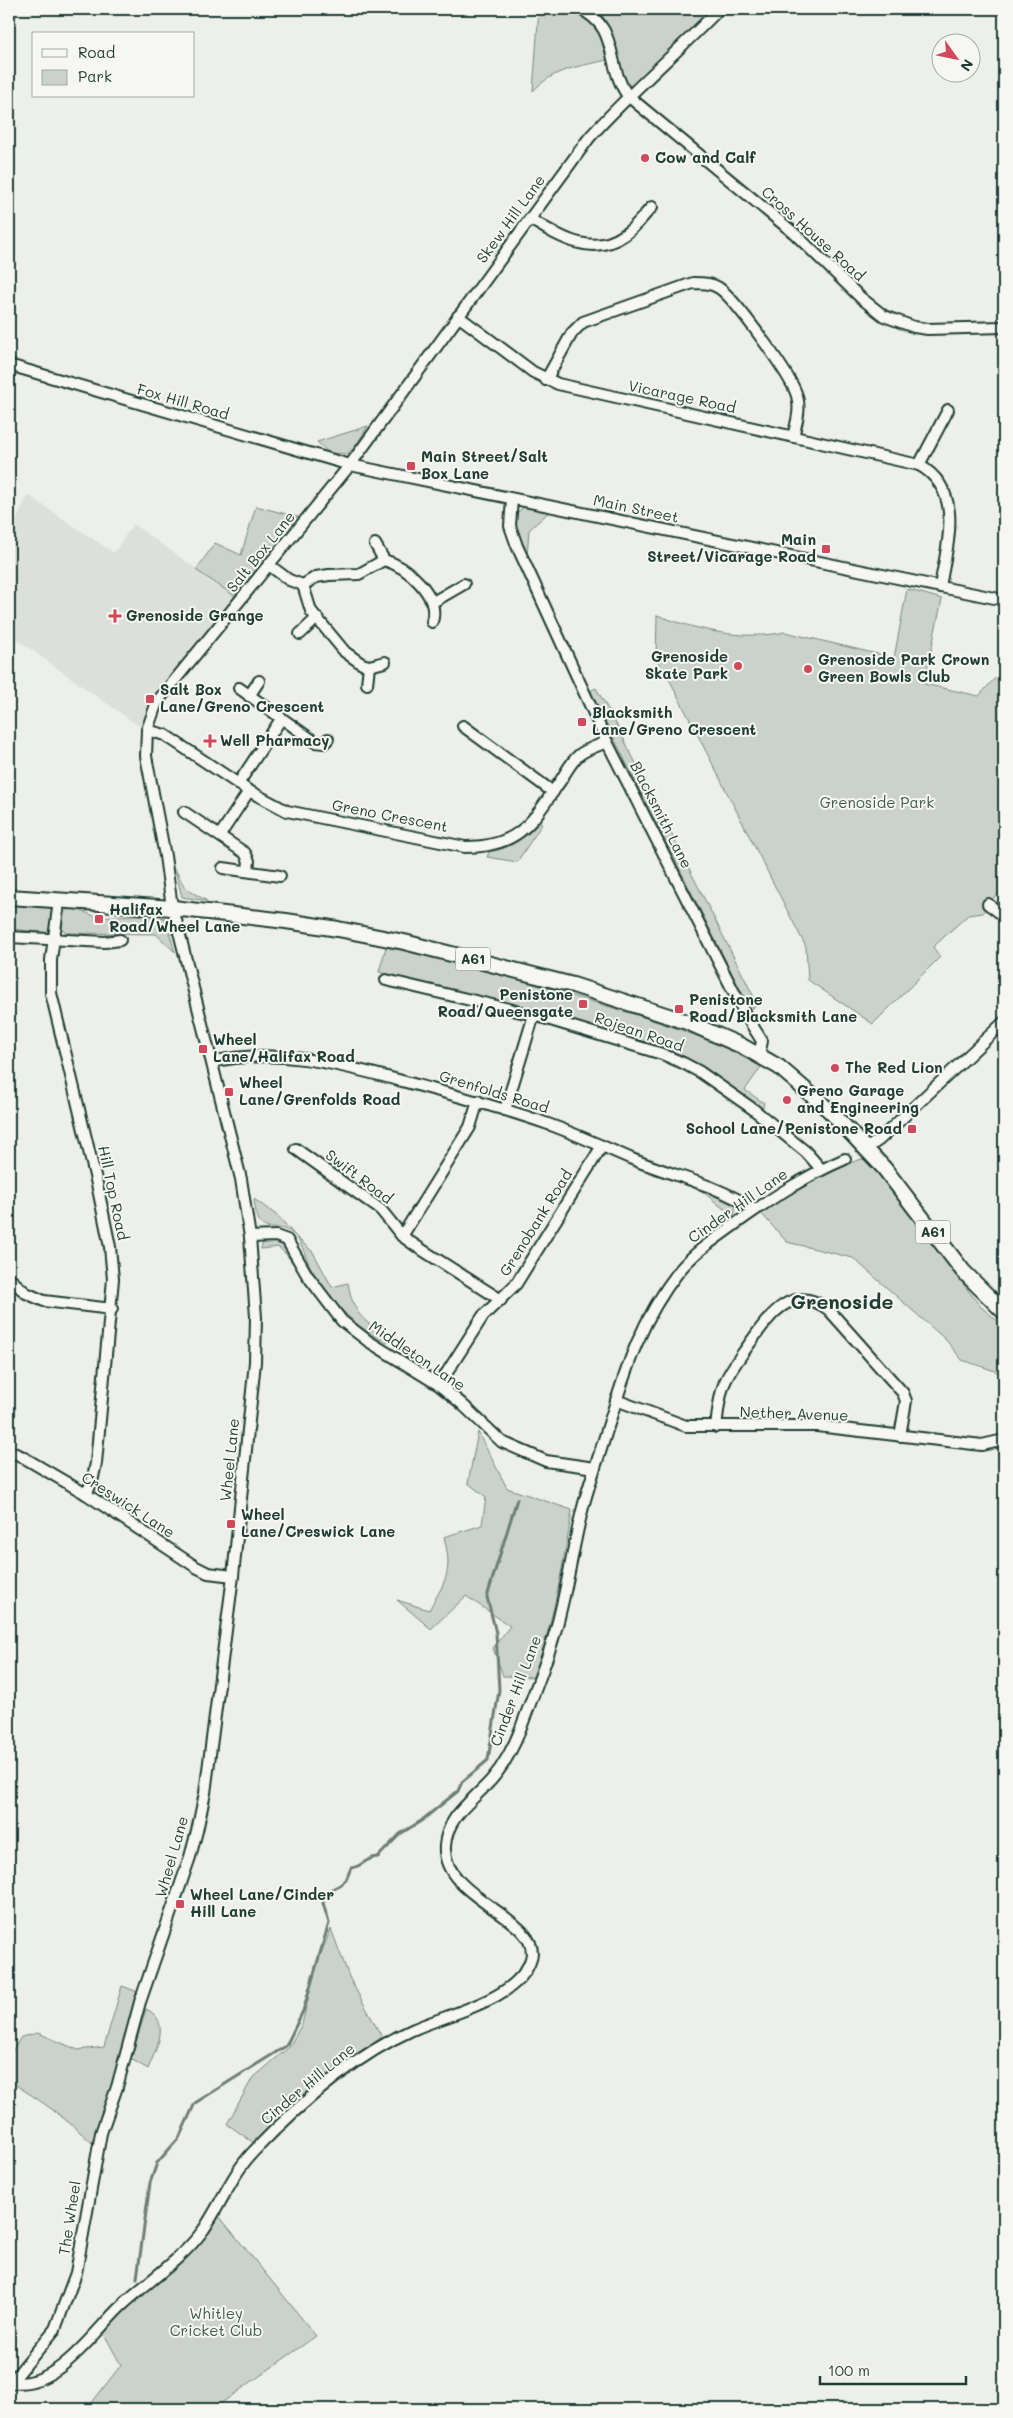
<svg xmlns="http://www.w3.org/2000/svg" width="1013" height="2418" font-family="Mali,sans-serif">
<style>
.built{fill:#dce0db}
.green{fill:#cbd2cc;stroke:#758880}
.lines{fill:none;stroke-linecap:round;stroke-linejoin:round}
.stream{stroke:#6c7e77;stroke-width:3}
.minor-casing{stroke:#1f3d34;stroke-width:14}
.highway-casing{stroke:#1f3d34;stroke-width:18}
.minor{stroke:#f6f6f2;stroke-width:10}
.highway{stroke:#f6f6f2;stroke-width:14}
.poi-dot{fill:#d1495b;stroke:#f6f6f2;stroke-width:2}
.labels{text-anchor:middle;stroke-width:4;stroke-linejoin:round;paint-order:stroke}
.shield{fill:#f6f6f2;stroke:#60746d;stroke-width:1}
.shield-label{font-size:14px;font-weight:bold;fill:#1f3d34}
.poi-label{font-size:15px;font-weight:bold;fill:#1f3d34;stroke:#f6f6f2;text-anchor:start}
.street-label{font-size:15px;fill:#1f3d34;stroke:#f6f6f2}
.park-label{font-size:15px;fill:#415b52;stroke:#f6f6f2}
.district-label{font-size:20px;font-weight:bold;fill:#1f3d34;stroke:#f6f6f2}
</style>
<rect width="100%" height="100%" fill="#edefea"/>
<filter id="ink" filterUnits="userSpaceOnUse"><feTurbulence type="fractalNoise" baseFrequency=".02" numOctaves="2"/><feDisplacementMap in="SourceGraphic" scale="10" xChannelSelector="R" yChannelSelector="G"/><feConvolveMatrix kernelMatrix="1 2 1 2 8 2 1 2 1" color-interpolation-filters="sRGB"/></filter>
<g filter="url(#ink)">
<polygon class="built" points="28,495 114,553 133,524 236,597 164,682 140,727 9,634 9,536"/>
<g class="green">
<path d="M539 9C587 9 596 11 607 60 578 67 555 68 533 91Z"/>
<path d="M599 9H713V10L635 85 628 86C617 60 613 34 599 9Z"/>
<polygon points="368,426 355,447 347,454 329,453 317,442"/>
<polygon points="256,506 301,518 236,597 196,570 215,543 241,555"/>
<path d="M524 507 549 512 529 530 527 555C520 542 512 530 515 514Z"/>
<path d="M907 589 942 599 924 684 979 696 995 678 1000 681 1004 676V889L991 900 983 913 968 915 933 947 940 957 873 1024 808 980 806 947 666 673 656 659 657 615C696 630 744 641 785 632L894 658Z"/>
<polygon points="596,688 612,716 758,1005 750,1009 590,691"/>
<path d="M539 823 542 824 517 862 487 857 489 852C509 849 526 838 539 823Z"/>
<polygon points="175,869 185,888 207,901 182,897"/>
<polygon points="9,904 52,908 54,913 51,933 9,929"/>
<polygon points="68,909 76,909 97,917 136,915 165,918 175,952 156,934 66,933 62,928 64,913"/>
<path d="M386 947C448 957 513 977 573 996 637 1015 703 1033 761 1067L745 1090 764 1103 762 1111 699 1068 617 1034 379 972Z"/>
<polygon points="862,1159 867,1160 981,1307 1004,1326 1004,1374 962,1360 945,1339 853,1258 787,1242 759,1211 834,1168"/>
<polygon points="698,1188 728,1199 736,1206 734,1217"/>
<path d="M254 1199 279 1217 296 1237 313 1252 332 1287 348 1283C354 1316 362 1318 387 1338V1343C351 1324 332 1303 311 1268 306 1259 303 1245 296 1237 276 1215 259 1247 254 1199Z"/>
<path d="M273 1240C287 1245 291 1257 297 1269L285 1253 278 1247 261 1249 263 1242Z"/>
<path d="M478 1432 507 1488 572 1510C563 1567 553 1622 534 1677L503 1676 493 1648 510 1626 466 1596 431 1629 397 1600 429 1610C446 1580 453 1572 444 1537L482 1525 486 1497 468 1483Z"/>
<polygon points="331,1929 350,1979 382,2037 335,2070 289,2114 254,2143 227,2124 252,2079 289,2047 302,2024 317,1963"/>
<path d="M122 1986 138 1992 123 2055 92 2143C67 2119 39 2099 9 2081V2056L21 2037 38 2033 78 2050 104 2047Z"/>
<path d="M146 2009C172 2021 156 2049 148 2069L131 2059Z"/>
<polygon points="219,2216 316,2336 213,2409 87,2409 121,2365 104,2334 124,2310 182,2261"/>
</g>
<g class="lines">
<g class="stream">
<path d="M137 2278 150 2183 157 2163 179 2138 195 2103 286 2046 303 2011 329 1923 323 1903 324 1898 330 1890 340 1885 346 1880 351 1868C363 1867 364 1858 378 1857L400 1834 421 1821 458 1791 462 1782 488 1760 499 1690 496 1633 487 1597 517 1499"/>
<polyline points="91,2409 92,2406"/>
</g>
<defs>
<g id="minor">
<path d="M580 9C620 27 605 65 628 96L794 233 861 298 884 316 914 327 928 329 1004 327"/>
<path d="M530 219C558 236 592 258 624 235 635 228 643 216 652 207"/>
<path d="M458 316 533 372 558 384 919 465C965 491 947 544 940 587"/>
<polyline points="9,365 350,465 1004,600"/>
<path d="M546 380 572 333 583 322 693 283C702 283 711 283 719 288 735 299 792 377 797 396 801 410 796 424 793 437"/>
<polyline points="919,465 948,410"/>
<polyline points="512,499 510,526 517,546 607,742 745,1014 762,1041 759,1056"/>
<polyline points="375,544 384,560"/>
<path d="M269 565 289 580 303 585 316 577 329 575 359 574 384 560C408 567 440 595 432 622"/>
<polyline points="303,585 311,611 345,652 362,664 369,666 385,662"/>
<polyline points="433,602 464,584"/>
<polyline points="300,634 317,618"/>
<polyline points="367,684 369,666"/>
<polyline points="239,688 315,742 324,743 328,739"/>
<polyline points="249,696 259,681"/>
<polyline points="463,726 553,792"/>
<path d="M147 730 165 735 249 791 287 811 465 847C520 847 532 822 561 780 566 772 571 762 579 755 586 749 597 746 607 742"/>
<polyline points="238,784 281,719"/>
<polyline points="184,812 245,853 249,861 248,871"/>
<polyline points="220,835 249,791"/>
<polyline points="223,868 280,876"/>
<polyline points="59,901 51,960 51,993 97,1184 110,1247 113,1279 96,1463 92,1482 86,1494"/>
<polyline points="988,904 1004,916"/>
<polyline points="9,937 105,942 120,940"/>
<polyline points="386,980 534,1015 662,1054 683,1063 700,1072 753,1109 806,1152 821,1169"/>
<path d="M212 1062C277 1047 338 1064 402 1081 451 1094 500 1107 548 1124 576 1134 604 1147 632 1159 673 1176 716 1184 754 1209"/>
<polyline points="505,1110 534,1015"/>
<polyline points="867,1148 879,1140 1004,1022"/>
<polyline points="296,1149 381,1210 402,1236 416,1246 501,1300"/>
<polyline points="402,1236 470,1127 478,1101"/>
<polyline points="250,1237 276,1236 287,1240 307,1275 342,1321 368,1341 439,1385 462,1404 502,1442 546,1461 595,1468"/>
<polyline points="9,1278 26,1293 44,1301 112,1309"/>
<polyline points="439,1385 483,1316 516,1284 602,1146"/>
<polyline points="616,1400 686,1426 817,1426 982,1445 1004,1440"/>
<path d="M716 1427C718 1412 719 1395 725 1382 731 1368 741 1356 750 1343 770 1315 792 1282 829 1310L903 1393 906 1401 900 1436"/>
<polyline points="9,1451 21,1456 86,1494 196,1567 208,1573 233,1576"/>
<path d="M12 2382C54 2390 92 2335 118 2309 146 2282 181 2261 204 2229 221 2204 232 2174 253 2152 299 2104 352 2057 412 2030 447 2014 519 2000 531 1959 543 1918 441 1899 445 1846 447 1815 474 1800 492 1779 505 1764 514 1746 521 1728 535 1689 552 1650 561 1609 569 1576 574 1543 582 1511 589 1483 599 1457 607 1430 626 1369 639 1323 679 1271 694 1253 712 1241 730 1228 767 1201 803 1177 845 1159"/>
<path d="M9 2385 55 2329 76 2273 101 2133 117 2087 140 2002 190 1857 197 1831 205 1793 233 1576 255 1362 256 1317 250 1237 241 1179 171 900 165 856 146 756 147 730 157 702 350 465 589 138C630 92 677 53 719 9"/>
</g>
<polyline id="highway" points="9,897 173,908 286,921 338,929 404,942 573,985 687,1022 742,1046 779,1067 830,1111 884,1168 963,1271 1004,1312"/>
</defs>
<use href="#minor" class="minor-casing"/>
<use href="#highway" class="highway-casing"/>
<use href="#minor" class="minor"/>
<use href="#highway" class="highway"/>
</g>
</g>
<g class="poi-dot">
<circle cx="645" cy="158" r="5"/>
<rect x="406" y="461" width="10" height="10" rx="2.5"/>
<rect x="821" y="544" width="10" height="10" rx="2.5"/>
<path d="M112.5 608.5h5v5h5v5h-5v5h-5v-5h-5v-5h5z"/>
<circle cx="738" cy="666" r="5"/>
<circle cx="808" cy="669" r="5"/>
<rect x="145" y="694" width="10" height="10" rx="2.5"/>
<rect x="577" y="717" width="10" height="10" rx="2.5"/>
<path d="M207.5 733.5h5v5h5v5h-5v5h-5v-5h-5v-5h5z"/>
<rect x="94" y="914" width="10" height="10" rx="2.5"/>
<rect x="578" y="999" width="10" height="10" rx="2.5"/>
<rect x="674" y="1004" width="10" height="10" rx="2.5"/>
<rect x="198" y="1044" width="10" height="10" rx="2.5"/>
<circle cx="835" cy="1068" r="5"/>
<rect x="224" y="1087" width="10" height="10" rx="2.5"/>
<circle cx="787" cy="1100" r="5"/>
<rect x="907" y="1124" width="10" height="10" rx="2.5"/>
<rect x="226" y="1519" width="10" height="10" rx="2.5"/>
<rect x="175" y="1899" width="10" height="10" rx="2.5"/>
</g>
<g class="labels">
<g class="shield">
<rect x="455.5" y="947.5" width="35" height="23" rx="4"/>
<rect x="915.5" y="1220.5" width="35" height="23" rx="4"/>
</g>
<g class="shield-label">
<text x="473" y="964">A61</text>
<text x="933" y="1237">A61</text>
</g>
<g class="poi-label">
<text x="655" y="163">Cow and Calf</text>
<text x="421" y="462">Main Street/Salt<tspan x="421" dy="17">Box Lane</tspan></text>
<text x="816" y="545" text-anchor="end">Main<tspan x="816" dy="17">Street/Vicarage Road</tspan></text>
<text x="126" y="621">Grenoside Grange</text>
<text x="728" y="662" text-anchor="end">Grenoside<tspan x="728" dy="17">Skate Park</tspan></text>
<text x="818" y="665">Grenoside Park Crown<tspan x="818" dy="17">Green Bowls Club</tspan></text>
<text x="160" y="695">Salt Box<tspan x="160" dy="17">Lane/Greno Crescent</tspan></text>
<text x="592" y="718">Blacksmith<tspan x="592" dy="17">Lane/Greno Crescent</tspan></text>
<text x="220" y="746">Well Pharmacy</text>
<text x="109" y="915">Halifax<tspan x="109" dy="17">Road/Wheel Lane</tspan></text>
<text x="573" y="1000" text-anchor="end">Penistone<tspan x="573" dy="17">Road/Queensgate</tspan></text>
<text x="689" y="1005">Penistone<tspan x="689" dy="17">Road/Blacksmith Lane</tspan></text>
<text x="213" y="1045">Wheel<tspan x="213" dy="17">Lane/Halifax Road</tspan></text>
<text x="845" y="1073">The Red Lion</text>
<text x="239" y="1088">Wheel<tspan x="239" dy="17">Lane/Grenfolds Road</tspan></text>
<text x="797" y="1096">Greno Garage<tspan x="797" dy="17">and Engineering</tspan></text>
<text x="902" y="1134" text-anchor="end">School Lane/Penistone Road</text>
<text x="241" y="1520">Wheel<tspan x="241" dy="17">Lane/Creswick Lane</tspan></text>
<text x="190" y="1900">Wheel Lane/Cinder<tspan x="190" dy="17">Hill Lane</tspan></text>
</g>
<g class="street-label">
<text transform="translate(511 219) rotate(-54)" y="5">Skew Hill Lane</text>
<text transform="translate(813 234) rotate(42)" y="5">Cross House Road</text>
<text transform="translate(682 397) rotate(12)" y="5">Vicarage Road</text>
<text transform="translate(183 402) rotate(16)" y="5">Fox Hill Road</text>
<text transform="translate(636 509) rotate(12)" y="5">Main Street</text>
<text transform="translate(261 552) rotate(-51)" y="5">Salt Box Lane</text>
<text transform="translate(661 815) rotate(63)" y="5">Blacksmith Lane</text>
<text transform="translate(390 816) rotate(11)" y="5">Greno Crescent</text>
<text transform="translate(639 1032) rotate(19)" y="5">Rojean Road</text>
<text transform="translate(494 1092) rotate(17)" y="5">Grenfolds Road</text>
<text transform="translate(359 1177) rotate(37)" y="5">Swift Road</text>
<text transform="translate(113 1193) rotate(78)" y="5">Hill Top Road</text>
<text transform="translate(738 1206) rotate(-35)" y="5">Cinder Hill Lane</text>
<text transform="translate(536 1223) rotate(-58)" y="5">Grenobank Road</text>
<text transform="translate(417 1356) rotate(34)" y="5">Middleton Lane</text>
<text transform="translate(794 1414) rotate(2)" y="5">Nether Avenue</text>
<text transform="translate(230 1460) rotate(-84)" y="5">Wheel Lane</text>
<text transform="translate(128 1505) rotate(33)" y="5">Creswick Lane</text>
<text transform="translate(516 1691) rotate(-69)" y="5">Cinder Hill Lane</text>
<text transform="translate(172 1857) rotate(-74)" y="5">Wheel Lane</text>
<text transform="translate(308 2084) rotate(-40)" y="5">Cinder Hill Lane</text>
<text transform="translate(70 2218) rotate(-81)" y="5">The Wheel</text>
</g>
<g class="park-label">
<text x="877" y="808">Grenoside Park</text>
<text x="216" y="2319">Whitley<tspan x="216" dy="17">Cricket Club</tspan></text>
</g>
<g class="district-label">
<text x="842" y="1309">Grenoside</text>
</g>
</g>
<rect width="1013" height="2418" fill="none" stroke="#f6f6f2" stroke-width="30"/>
<rect x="15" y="15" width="983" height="2388" fill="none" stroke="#1f3d34" stroke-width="2" filter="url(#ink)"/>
<rect x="32" y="32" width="162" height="65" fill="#f6f6f2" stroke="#a0aca6"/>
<rect x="42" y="49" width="25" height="8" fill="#f6f6f2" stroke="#a0aca6"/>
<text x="78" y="58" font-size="15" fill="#1f3d34">Road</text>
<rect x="42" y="70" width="25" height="15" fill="#cbd2cc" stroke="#a0aca6"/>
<text x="78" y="82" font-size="15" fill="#1f3d34">Park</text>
<g transform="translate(956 58) rotate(123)"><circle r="24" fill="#f6f6f2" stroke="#a0aca6"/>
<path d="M0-4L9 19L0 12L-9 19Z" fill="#d1495b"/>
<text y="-8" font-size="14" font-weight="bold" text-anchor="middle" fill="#1f3d34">N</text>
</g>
<path d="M820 2376v8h146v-8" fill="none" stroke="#1f3d34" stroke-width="2.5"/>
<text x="828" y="2376" font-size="15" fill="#1f3d34" stroke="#f6f6f2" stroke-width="4" paint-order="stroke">100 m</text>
</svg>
